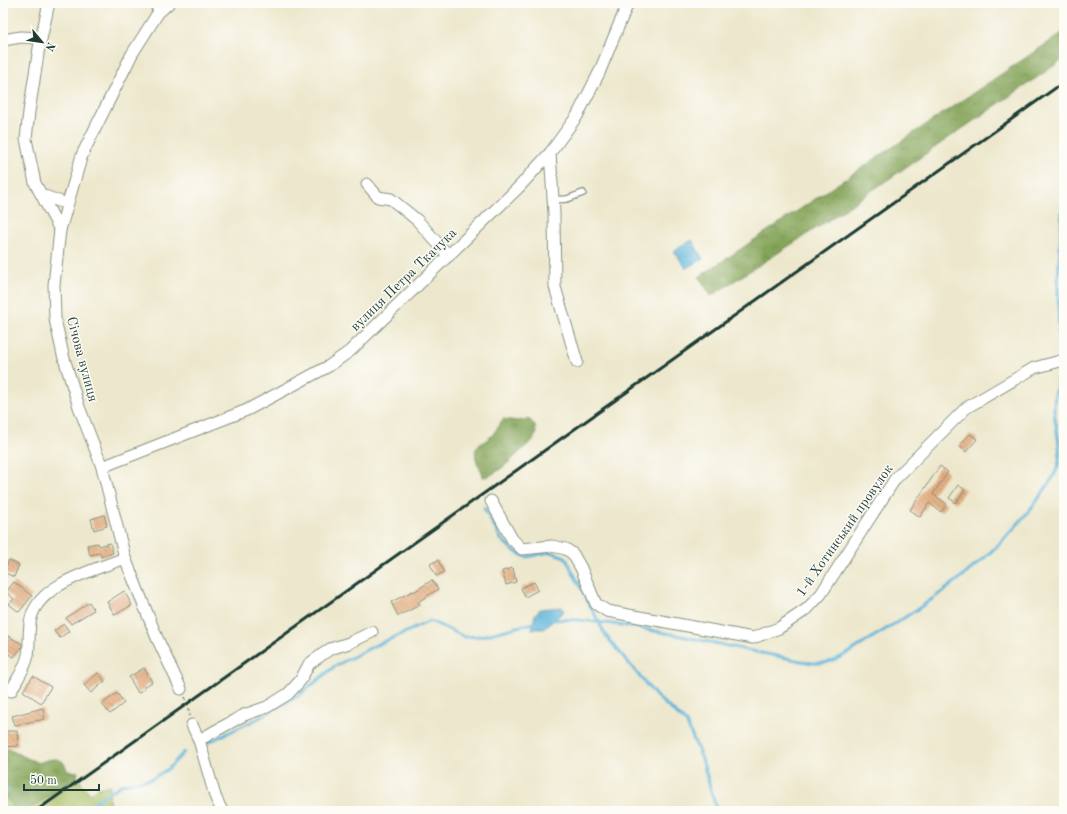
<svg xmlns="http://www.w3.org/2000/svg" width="1067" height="814" font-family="'Old Standard TT',serif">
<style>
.grass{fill:#a6bd62;stroke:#627d4b}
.forest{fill:url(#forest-crowns);stroke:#527046}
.water{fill:url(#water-ripples);stroke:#3f7988}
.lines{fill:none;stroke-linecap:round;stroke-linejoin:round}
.stream{stroke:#5fb5db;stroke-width:3}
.building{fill:url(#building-back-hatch)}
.lane-casing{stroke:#869280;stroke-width:8}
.street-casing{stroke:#869280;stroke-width:13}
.path{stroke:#869280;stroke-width:2;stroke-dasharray:3 3;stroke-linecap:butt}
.lane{stroke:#fff;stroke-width:5.5}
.street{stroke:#fff;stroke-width:11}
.rail{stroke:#1f3d34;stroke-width:3}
.labels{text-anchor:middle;stroke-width:3;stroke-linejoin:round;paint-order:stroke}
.street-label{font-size:14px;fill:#1f3d34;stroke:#fdfcf7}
</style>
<defs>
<pattern id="forest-crowns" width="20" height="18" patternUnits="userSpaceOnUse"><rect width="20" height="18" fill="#84a458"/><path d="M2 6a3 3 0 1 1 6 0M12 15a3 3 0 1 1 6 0" fill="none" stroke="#6b874a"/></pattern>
<pattern id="water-ripples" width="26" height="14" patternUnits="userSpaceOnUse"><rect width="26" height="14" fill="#5fb5db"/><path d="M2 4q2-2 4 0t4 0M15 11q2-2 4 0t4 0" fill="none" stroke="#4e94b2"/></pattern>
<pattern id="building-back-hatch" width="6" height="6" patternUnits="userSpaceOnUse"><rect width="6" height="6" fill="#e5af82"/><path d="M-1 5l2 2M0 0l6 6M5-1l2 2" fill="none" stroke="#b9906b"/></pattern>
</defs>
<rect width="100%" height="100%" fill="#fdfcf7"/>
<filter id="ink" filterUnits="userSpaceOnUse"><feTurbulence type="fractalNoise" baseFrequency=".025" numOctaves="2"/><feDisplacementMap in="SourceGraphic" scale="8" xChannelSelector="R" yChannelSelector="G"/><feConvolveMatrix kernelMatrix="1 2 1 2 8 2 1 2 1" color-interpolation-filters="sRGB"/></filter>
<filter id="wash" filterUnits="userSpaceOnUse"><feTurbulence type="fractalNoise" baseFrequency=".012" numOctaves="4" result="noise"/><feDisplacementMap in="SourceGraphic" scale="16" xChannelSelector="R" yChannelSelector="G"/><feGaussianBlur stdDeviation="0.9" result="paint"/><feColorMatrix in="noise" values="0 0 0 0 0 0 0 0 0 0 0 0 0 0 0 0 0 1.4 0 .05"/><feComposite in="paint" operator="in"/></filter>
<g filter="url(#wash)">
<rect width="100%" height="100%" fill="#ede8cd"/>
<g class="grass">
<polygon points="77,777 90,794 98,788 110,785 109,811 23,811 28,810"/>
<polygon points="5,796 15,809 20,811 3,811 3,797"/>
</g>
<g class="forest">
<polygon points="1064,32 1064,59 826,222 711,296 699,277"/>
<path d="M503 419 517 421 529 419 535 425 536 434 533 440C521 449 498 477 483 477 482 469 479 468 477 463 472 444 479 447 490 437 495 433 499 425 503 419Z"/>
<path d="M3 748 8 749 38 763C50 759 64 754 67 771L78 772 77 777 28 810 20 811 15 809 3 792Z"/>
</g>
<g class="water">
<polygon points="692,240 703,259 686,268 674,251"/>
<polygon points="562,607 564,611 544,629 532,629 535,615 540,609"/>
</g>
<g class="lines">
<g class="stream">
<polyline points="1059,359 1058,280 1064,181"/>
<polyline points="484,508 501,539 514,551 526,557 551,552 565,557 606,636 657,697 686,722 702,759 717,811"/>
<path d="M550 620C582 618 613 624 644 629 701 639 756 653 812 663 817 663 823 663 828 662 842 659 865 642 878 634 935 600 991 560 1032 507 1041 495 1051 483 1057 469 1064 451 1054 425 1054 406 1054 392 1060 378 1059 364"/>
<polyline points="202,744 207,743 257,719 298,696 335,666 376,645 402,634 430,621 465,637 482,636 537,622"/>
<polyline points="3,791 9,791"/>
<polyline points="85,811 103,796 123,784 151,779 168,769 184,752"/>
</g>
</g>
<g id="blocks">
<g class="building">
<polygon points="970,434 977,439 966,452 959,446"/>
<polygon points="940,466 948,472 933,494 947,504 941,512 929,503 920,517 910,510"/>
<polygon points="958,485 965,490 956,503 949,498"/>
<polygon points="104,515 107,526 94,530 91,519"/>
<polygon points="98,543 99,546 110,543 113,553 101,557 100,553 90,555 87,545"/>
<polygon points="9,560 19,565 14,577 3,572"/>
<polygon points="438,560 444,572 436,576 430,564"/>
<polygon points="513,568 516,582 506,585 502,571"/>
<polygon points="432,580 438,589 418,602 420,605 398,616 391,602 413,591 414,592"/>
<polygon points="14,582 32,596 19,612 9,604 14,599 6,592"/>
<polygon points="534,582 538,590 525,597 521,588"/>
<polygon points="124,591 132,605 115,615 107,602"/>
<polygon points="89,602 94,610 71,624 66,618"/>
<polygon points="64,624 69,631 60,638 54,631"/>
<polygon points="3,633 22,644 22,647 14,657 3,651"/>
<polygon points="144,668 152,682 144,687 145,689 138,693 129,677"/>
<polygon points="98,673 105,681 91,693 84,685"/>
<polygon points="33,676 51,687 41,703 23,691"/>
<polygon points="117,693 124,703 110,714 102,704"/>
<polygon points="43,708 45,719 15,725 12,716"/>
<polygon points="3,731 17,731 18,746 3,747"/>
</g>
</g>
</g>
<g filter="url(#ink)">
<use href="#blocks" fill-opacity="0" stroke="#869280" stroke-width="1"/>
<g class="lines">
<defs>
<g id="lane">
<polyline points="151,3 158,13"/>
<polyline points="553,200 567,199 583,193"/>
</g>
<g id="street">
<polyline points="49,3 39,48 29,112 26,139 35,183 60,230 54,285 55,319 63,355 79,407 102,467 125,558 157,638 181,689"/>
<polyline points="3,40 21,37 41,38"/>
<polyline points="550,153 554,213 555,287 577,362"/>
<polyline points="367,184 378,197 391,199 417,220 449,256"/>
<polyline points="42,195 67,204"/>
<polyline points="60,230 82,155 132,54 158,13 169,3"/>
<polyline points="102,467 247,410 329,366 350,351 519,187 550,153 577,116 599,73 628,3"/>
<polyline points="491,501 512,539 522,549 552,546 566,549 573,554 581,568 596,604 607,611 753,638 779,628 807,609 821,594 895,479 966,408 1034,368 1064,360"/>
<path d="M11 691C17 679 26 667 28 655 30 643 28 630 31 618 40 583 95 570 125 558"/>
<polyline points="192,725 199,740"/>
<polyline points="222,811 215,796 199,740 244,715 267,707 288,694 300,681 309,664 330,649 349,643 372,632"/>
</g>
</defs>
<use href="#lane" class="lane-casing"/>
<use href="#street" class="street-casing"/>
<polyline class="path" points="185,697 190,716"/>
<use href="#lane" class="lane"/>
<use href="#street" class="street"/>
<polyline class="rail" points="36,811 1064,82"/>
</g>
</g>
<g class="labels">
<g class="street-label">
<text transform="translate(403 279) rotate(-44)" y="5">вулиця Петра Ткачука</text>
<text transform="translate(83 359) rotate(75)" y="5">Січова вулиця</text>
<text transform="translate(844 530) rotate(-55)" y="5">1-й Хотинський провулок</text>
</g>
</g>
<rect width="1067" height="814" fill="none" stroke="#fdfcf7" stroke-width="16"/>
<g transform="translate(42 42) rotate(119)" stroke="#fdfcf7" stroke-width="3" paint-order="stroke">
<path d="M0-3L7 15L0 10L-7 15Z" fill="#1f3d34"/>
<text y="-6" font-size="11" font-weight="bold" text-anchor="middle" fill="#1f3d34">N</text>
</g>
<path d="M24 784v6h75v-6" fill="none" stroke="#1f3d34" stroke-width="2"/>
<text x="30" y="784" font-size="12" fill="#1f3d34" stroke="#fdfcf7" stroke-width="3" paint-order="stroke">50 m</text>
</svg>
